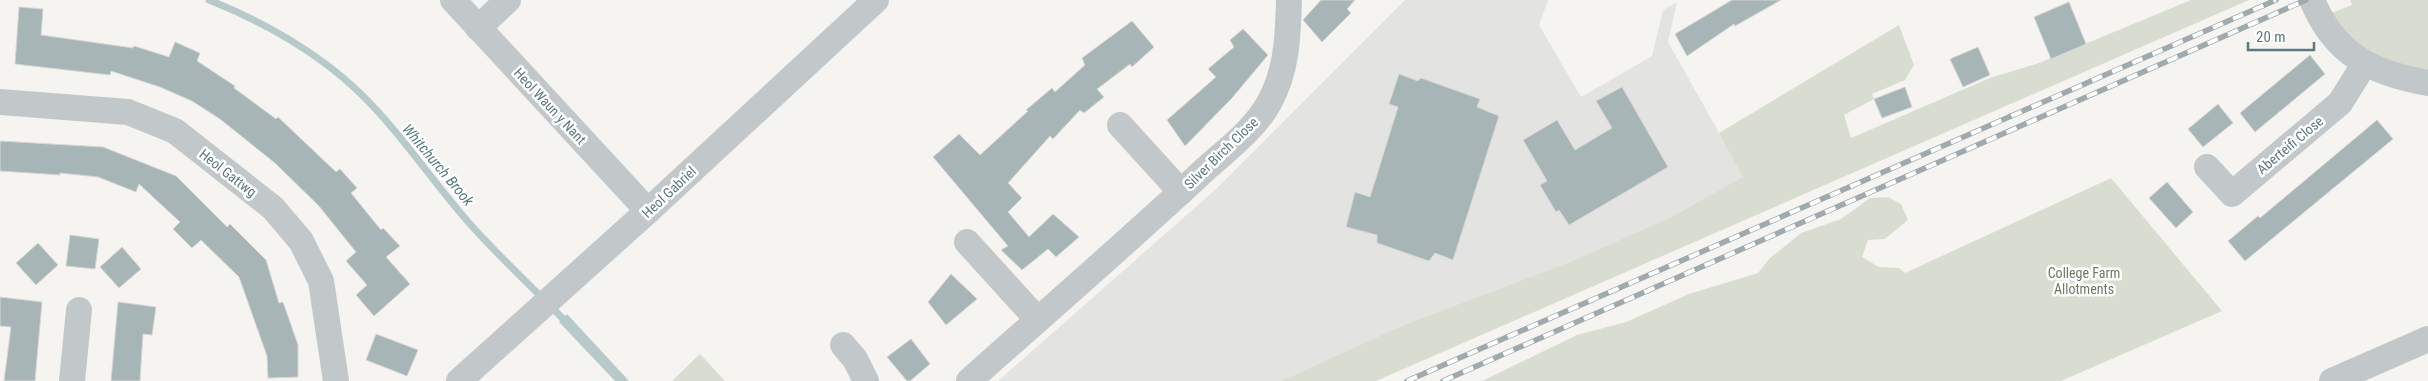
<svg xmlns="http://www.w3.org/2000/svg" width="2428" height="381" font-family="'Roboto Condensed',sans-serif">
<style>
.built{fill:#e3e4e2}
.green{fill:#d9ddd1}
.water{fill:#b7c9c9}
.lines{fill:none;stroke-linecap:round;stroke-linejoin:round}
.stream{stroke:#b7c9c9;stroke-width:7}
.building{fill:#a8b5b7;stroke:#d6d6d4}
.minor{stroke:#c2c8ca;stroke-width:26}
.rail-casing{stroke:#a0aaad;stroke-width:5.5}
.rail{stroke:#fff;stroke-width:4;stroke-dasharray:11;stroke-linecap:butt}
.labels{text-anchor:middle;stroke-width:5;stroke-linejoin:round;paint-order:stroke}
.street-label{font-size:14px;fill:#5d787f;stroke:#fff}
.park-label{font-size:14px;fill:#6c7b61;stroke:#fff}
.water-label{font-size:15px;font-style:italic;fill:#587a7b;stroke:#fff}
</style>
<rect width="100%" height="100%" fill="#f5f4f1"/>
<polygon class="built" points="1405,0 1548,0 1539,25 1581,97 1652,56 1663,10 1677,2 1668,42 1744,177 1671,217 1572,261 1401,326 1281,381 998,381 1215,190"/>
<g class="green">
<polygon points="2191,0 2249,0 1376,381 1281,381 1401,326 1572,261 1671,217 1743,177 1719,133 1899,25 1914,65 1905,80 1872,94 1874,99 1844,115 1851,138 1990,78 2039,63"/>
<polygon points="2350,0 2428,0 2428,77 2382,65 2326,15 2352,5"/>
<polygon points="2111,178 2222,311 2061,381 1482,381 1577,335 1626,322 1689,294 1758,273 1769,259 1801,233 1841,219 1870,198 1888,197 1901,204 1908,220 1885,239 1868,240 1862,257 1879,267 1899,268 1905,273"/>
<polygon points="700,354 725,381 672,381"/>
</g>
<polygon class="water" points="567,314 629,381 615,381 559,322"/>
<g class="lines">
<path class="stream" d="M209 0C262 21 319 53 360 93 401 133 432 181 470 224 501 259 536 290 568 324"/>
</g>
<g class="building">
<polygon points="1321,0 1355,0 1347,9 1351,13 1322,42 1303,20"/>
<polygon points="1732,0 1781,0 1735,26 1734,24 1687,56 1675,34"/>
<polygon points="2069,2 2086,44 2051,59 2034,17"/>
<polygon points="19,7 43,9 41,35 133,48 134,46 169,57 175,42 200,53 197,61 235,86 234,88 276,119 278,117 336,172 340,169 357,188 351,193 381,230 383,228 400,246 386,257 410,284 374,316 356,295 367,285 346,261 356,252 319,206 275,163 220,119 192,101 160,87 111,71 110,75 15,64"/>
<polygon points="1132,21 1154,47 1132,67 1130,64 1097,89 1104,97 1084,113 1080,110 1053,139 1050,136 1008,183 1022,198 1008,212 1029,237 1053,214 1079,237 1056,257 1048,249 1022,270 1001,250 1008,246 933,157 959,134 980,155 1028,111 1026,110 1052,88 1055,92 1085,65 1082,58"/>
<polygon points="1243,29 1268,55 1232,98 1185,146 1167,120 1216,77 1208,69 1234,47 1230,40"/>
<polygon points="1978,47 1990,75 1963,87 1950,59"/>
<polygon points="2310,55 2325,74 2255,132 2240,113"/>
<polygon points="1399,74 1418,81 1421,78 1480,99 1477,107 1499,116 1453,260 1435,253 1429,261 1377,243 1377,235 1346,227 1355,192 1370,197 1398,107 1389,104"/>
<polygon points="1622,87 1668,167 1569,225 1559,210 1556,212 1540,185 1547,181 1523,140 1557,120 1575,150 1612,128 1596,101"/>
<polygon points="1905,87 1912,107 1882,118 1874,99"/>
<polygon points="2218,104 2233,123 2203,147 2188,129"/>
<polygon points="2377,120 2393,139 2245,261 2228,241 2258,216 2260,218"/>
<polygon points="0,141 103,147 176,176 227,227 230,224 266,260 279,303 283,302 298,345 298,377 268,378 267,356 239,277 201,240 192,248 173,229 180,222 139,184 136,192 98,177 60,173 60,175 0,171"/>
<polygon points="2167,182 2193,212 2176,228 2149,198"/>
<polygon points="70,235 99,239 95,269 66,266"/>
<polygon points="38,243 58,265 36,285 16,263"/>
<polygon points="122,247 141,269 119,288 100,267"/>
<polygon points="951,274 977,299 946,325 928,302"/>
<polygon points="0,297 42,302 35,381 4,381 11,327 0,326"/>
<polygon points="118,302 156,307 152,335 143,334 140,381 111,381"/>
<polygon points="376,334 418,350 407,376 366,360"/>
<polygon points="911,339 930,364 910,381 907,381 887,357"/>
</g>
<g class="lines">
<g class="minor">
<polyline points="453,0 648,211"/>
<path d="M2312 0C2335 55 2372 73 2428 83"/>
<polyline points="478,28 508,0"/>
<polyline points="0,102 128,112 175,131 273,208 301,241 321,281 336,381"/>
<polyline points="1120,125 1181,192"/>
<polyline points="2207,167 2232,194 2340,103 2365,63"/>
<polyline points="967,242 1037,319"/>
<polyline points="843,345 855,359 866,381"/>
<polyline points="72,381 79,310"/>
<polyline points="459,381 648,211 876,0"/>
<path d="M969 381C1045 313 1123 246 1198 176 1221 154 1253 132 1269 103 1287 71 1288 36 1289 0"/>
<polyline points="2332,381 2428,339"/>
</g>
<defs>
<g id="rail">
<polyline points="1407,381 2276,0"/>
<polyline points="1443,381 2306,0"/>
</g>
</defs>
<use href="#rail" class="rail-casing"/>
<use href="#rail" class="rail"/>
</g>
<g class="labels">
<g class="street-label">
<text transform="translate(550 106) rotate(47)" y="5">Heol Waun y Nant</text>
<text transform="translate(2290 145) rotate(-40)" y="5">Aberteifi Close</text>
<text transform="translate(1221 153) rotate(-44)" y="5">Silver Birch Close</text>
<text transform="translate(228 173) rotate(38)" y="5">Heol Gattwg</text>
<text transform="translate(669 192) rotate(-43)" y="5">Heol Gabriel</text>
</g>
<g class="park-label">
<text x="2084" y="278">College Farm<tspan x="2084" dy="16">Allotments</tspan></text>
</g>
<g class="water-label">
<text transform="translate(438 165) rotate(50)" y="5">Whitchurch Brook</text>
</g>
</g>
<path d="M2248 42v8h66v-8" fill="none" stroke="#5d787f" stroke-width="2.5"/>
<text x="2256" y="42" font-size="15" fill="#5d787f" stroke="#ffffff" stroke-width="4" paint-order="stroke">20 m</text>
</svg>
